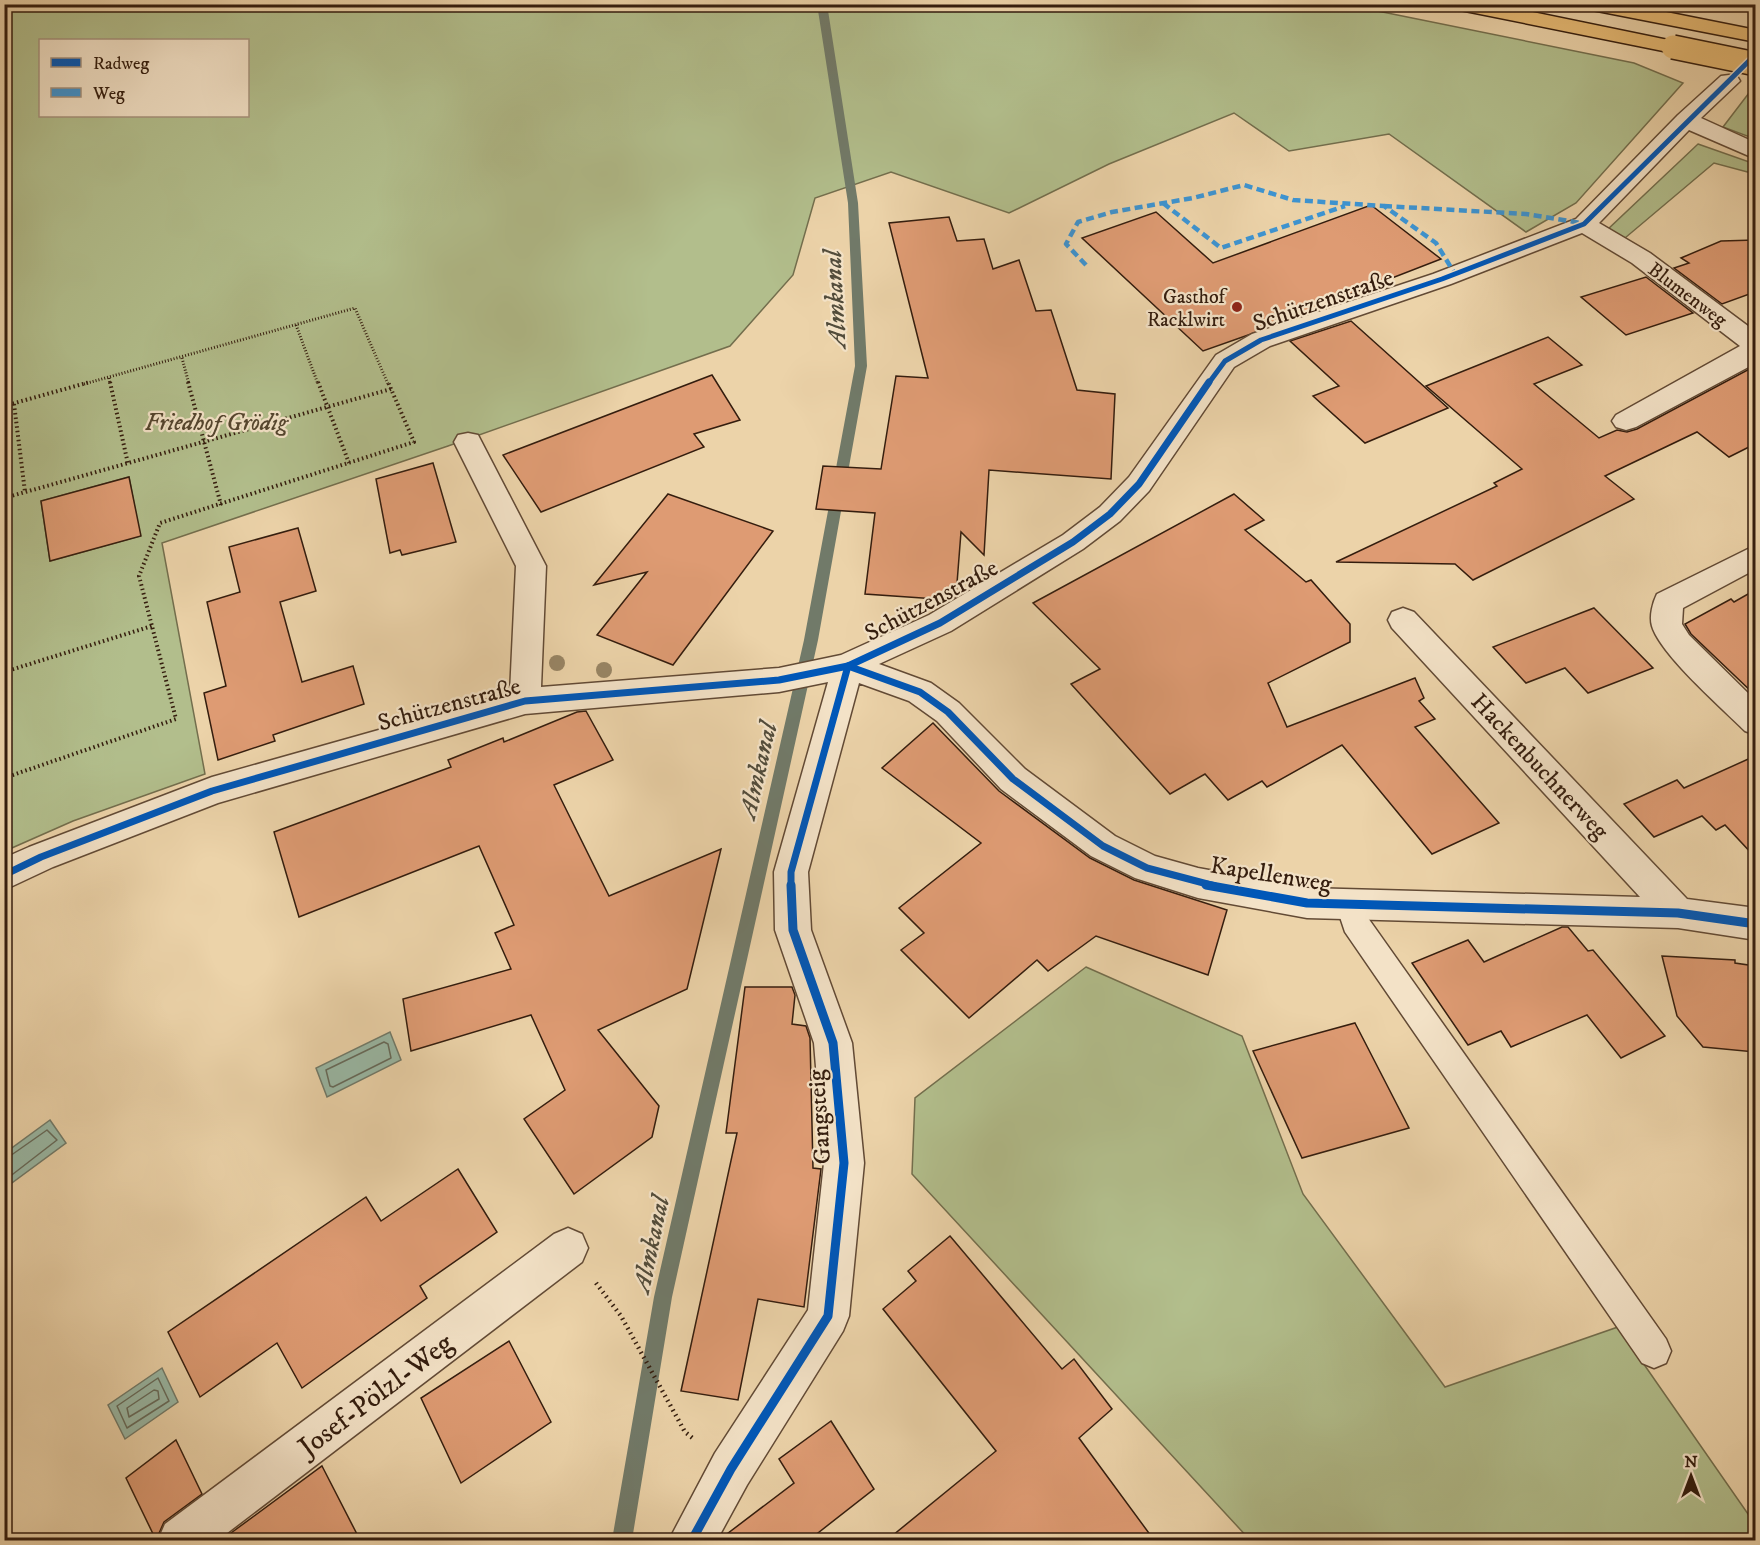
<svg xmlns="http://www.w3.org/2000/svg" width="1760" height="1545" font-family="'IM FELL DW Pica',serif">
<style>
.green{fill:#b2be8c;stroke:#736e4d;stroke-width:1.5;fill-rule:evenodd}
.water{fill:#99b8a5;stroke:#717a69;stroke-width:1.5}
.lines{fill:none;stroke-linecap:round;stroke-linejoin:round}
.shore{stroke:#666a5a;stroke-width:1.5}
.stream{fill:#717a69;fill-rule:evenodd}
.building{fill:#de9b73;stroke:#341d0e;stroke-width:1.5}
.lane-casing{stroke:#624a35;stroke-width:3}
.street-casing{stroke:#624a35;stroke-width:3}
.highway-casing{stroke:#341d0e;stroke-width:3}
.path-far2{stroke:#341d0e;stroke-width:3;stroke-dasharray:1 2;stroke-linecap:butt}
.path-far1{stroke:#341d0e;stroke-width:4;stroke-dasharray:1.5 3;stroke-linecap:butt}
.path{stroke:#341d0e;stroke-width:4.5;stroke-dasharray:1.5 4;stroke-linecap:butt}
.lane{fill:#f3e2c7;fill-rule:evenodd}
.street{fill:#f3e2c7;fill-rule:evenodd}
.highway{fill:#e6ba74;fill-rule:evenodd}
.highway-bridge-casing{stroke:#341d0e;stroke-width:26;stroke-linecap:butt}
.highway-bridge{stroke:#e6ba74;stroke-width:23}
.quiet{stroke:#3d94d2;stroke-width:4.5;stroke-dasharray:8 4.5;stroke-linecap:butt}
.cycleway-far2-casing{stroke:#f3e2c7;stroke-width:8}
.cycleway-far1-casing{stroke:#f3e2c7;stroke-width:10}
.cycleway-casing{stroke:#f3e2c7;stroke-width:13}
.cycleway-far2{stroke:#0057b8;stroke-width:5}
.cycleway-far1{stroke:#0057b8;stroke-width:7}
.cycleway{stroke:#0057b8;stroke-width:9}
.tree{fill:#988565}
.poi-dot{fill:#8f2418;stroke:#f3e2c7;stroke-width:2}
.labels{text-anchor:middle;stroke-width:4.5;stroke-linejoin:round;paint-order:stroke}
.far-street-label{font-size:20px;fill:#341d0e;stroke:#f3e2c7}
.far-poi-label{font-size:20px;fill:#341d0e;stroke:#f3e2c7;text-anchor:end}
.street-label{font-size:24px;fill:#341d0e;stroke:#f3e2c7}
.park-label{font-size:24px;font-style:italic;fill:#54452e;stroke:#f3e2c7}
.water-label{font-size:26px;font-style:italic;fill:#524c3b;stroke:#f3e2c7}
.near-street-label{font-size:28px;fill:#341d0e;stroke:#f3e2c7}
</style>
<rect width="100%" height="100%" fill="#ecd3a9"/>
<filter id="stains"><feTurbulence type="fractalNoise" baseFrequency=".00333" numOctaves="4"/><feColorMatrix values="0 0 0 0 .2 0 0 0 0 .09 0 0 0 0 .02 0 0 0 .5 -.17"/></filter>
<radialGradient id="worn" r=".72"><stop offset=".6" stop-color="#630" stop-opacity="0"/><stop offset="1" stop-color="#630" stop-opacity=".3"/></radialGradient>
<g class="green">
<path d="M1343 4 1634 63 1683 83 1576 203 1526 232 1389 134 1289 151 1234 113 1109 164 1009 213 891 172 815 198 793 275 730 346 448 446 162 543 205 774 73 821 5 851 4 5ZM40 40H248V116H40ZM129 477 140 536 50 561 41 501Z"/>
<polygon points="1752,89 1755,89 1755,139 1723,127"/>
<polygon points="1698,144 1755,164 1755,174 1714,163 1625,238 1606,231"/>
<polygon points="1086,967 1242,1036 1303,1194 1445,1387 1618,1327 1755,1524 1755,1540 1250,1540 912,1174 915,1098"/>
</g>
<g class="water">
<polygon points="390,1032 401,1060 327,1097 316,1068"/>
<polygon points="50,1120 66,1143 5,1188 5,1153"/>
<polygon points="162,1368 178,1402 125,1439 108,1405"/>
</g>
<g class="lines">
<g class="shore">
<polygon points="384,1042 388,1044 391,1058 333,1087 330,1086 326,1070"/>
<polyline points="4,1157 10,1156 47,1130 57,1140 4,1181"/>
<polygon points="158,1378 169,1401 127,1428 117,1406"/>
<polygon points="154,1390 158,1391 159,1399 129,1417 127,1408"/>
</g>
<polygon class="stream" points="817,4 827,4 858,203 867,366 818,640 672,1297 632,1540 612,1540 654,1297 804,640 855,366 848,203"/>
</g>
<g class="building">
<polygon points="1371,205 1441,259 1330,302 1333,305 1203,351 1082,238 1156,212 1213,263"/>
<polygon points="949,217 957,241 984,239 993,269 1019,260 1036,311 1051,310 1077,390 1115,394 1111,479 989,470 984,555 961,532 956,596 951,600 865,594 875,513 816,509 823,466 881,469 896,376 928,378 889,223"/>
<polygon points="1755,240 1755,292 1722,304 1674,268 1689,263 1681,258 1721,241"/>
<polygon points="1646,277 1693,313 1626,335 1581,297"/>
<polygon points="1351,321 1448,408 1365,443 1313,396 1339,386 1290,341"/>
<polygon points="1548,337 1582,365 1534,384 1599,438 1617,430 1627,432 1637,429 1755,366 1755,444 1729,457 1697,432 1605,476 1634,499 1473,580 1455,564 1336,562 1497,486 1494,483 1522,469 1426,386"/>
<polygon points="712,375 740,420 694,434 704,447 541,512 503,455"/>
<polygon points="433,463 456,542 402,555 400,550 390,553 376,479"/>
<polygon points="129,477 141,536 50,561 41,501"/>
<polygon points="668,494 773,531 673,665 597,635 647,572 594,585"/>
<polygon points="1234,494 1264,520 1245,530 1306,582 1311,580 1350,624 1350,642 1268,683 1287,727 1415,678 1424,698 1419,701 1435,719 1415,727 1499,823 1432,854 1342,745 1267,787 1262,781 1228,800 1205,774 1170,794 1071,684 1100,669 1033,603"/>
<polygon points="298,528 316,591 280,602 302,682 353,666 364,704 273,735 275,741 218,760 204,693 226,686 207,602 240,592 229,547"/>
<polygon points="1755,590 1755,695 1691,634 1685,624 1731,599 1734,602"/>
<polygon points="1594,608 1653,668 1588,693 1565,668 1526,683 1493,647"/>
<polygon points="586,711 613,760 554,785 609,896 721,849 687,989 598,1030 659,1106 652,1137 574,1194 524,1119 565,1090 531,1015 411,1051 403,999 511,969 495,933 514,925 479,846 299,917 274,832 451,767 448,760 503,738 504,742 577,712"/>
<polygon points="933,723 999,791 1090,858 1134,880 1227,910 1208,975 1096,936 1048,971 1037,960 969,1018 901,950 924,933 899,908 981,843 882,768"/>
<polygon points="1755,756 1755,857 1725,825 1716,830 1702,816 1654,837 1624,804 1677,780 1684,788"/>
<polygon points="1562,927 1568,927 1588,951 1593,950 1665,1036 1621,1058 1587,1015 1511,1047 1501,1031 1468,1045 1412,963 1468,940 1484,962"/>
<polygon points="1662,956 1735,960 1735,963 1755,966 1755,1052 1703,1047 1677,1016"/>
<polygon points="745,987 792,987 795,995 792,1024 806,1026 810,1038 813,1168 821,1169 804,1307 758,1299 738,1400 681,1391 737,1133 726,1133"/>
<polygon points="1355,1023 1409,1128 1302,1158 1253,1051"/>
<polygon points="458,1169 497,1232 420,1286 427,1298 302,1388 277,1343 200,1397 168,1332 366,1197 381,1221"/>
<polygon points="950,1236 1062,1369 1074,1359 1112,1409 1079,1438 1154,1540 887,1540 996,1451 883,1309 916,1281 908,1271"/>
<polygon points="509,1341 551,1422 461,1483 421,1398"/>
<polygon points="831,1421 874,1489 809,1540 719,1540 794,1483 779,1459"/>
<polygon points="176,1440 202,1494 164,1522 156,1540 126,1478"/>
<polygon points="322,1466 360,1540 221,1540 231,1533"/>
</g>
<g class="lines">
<defs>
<polygon id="lane" points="1350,892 1360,896 1368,918 1666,1339 1671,1351 1666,1363 1654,1368 1642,1363 1345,932 1336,905 1340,896"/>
<g id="street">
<polygon points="1729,75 1737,76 1740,81 1701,118 1756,143 1756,159 1689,130 1599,223 1650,253 1756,332 1756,363 1636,427 1626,430 1616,427 1612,421 1616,415 1740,346 1632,263 1582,233 1451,284 1270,346 1234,367 1149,491 1120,521 1083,549 951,631 879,664 931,683 959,703 1025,769 1115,836 1155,856 1198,868 1307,888 1640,897 1392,628 1388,620 1392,612 1403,608 1414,612 1687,899 1756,908 1756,940 1678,928 1307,918 1198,898 1135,878 1091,856 1001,789 937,721 909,701 859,683 808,872 811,930 852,1043 864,1163 849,1316 843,1331 747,1485 717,1540 669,1540 715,1453 808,1310 824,1163 814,1043 775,930 774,872 828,682 779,692 525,714 218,803 53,867 4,890 4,858 29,847 212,777 510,693 516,566 454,442 458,435 468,433 478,435 546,566 541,687 779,668 841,655 929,615 1063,535 1100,507 1129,477 1216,355 1252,334 1433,274 1576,219 1678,115 1721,76"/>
<path d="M1756 545V569L1683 608 1682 624 1689 635 1756 701V735L1745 731C1722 708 1660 654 1652 626 1649 616 1653 602 1657 594Z"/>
<polygon points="568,1228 582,1234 588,1248 582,1262 218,1540 158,1540 165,1524 554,1234"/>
</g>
<g id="highway">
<polygon points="1450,4 1493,4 1673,41 1680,43 1684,47 1680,51 1673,53 1460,10"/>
<polygon points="1582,4 1626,4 1756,30 1756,42 1592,10"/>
</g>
</defs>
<use href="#lane" class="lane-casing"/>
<use href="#street" class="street-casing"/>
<use href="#highway" class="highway-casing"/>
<g class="path-far2">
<polyline points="296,325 318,384"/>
<polyline points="182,358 189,384"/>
<polyline points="109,378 110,384"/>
<polyline points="84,384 355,308 388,384"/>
</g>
<g class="path-far1">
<polyline points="110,382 128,464"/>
<polyline points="188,382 221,505"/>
<polyline points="318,382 349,463"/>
<polyline points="14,404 25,492"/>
<polyline points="4,406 90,382"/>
<polyline points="4,498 391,389"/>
<polyline points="4,672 152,626"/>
<polyline points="4,778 176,719 139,576 160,523 414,442 388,382"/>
</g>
<polyline class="path" points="596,1283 621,1316 685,1432 695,1440"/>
<use href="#lane" class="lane"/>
<use href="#street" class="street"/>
<use href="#highway" class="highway"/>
<defs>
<polyline id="highway-bridge" points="1673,47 1756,64"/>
</defs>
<use href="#highway-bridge" class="highway-bridge-casing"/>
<use href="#highway-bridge" class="highway-bridge"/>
<g class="quiet">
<polyline points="1163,203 1221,248 1345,206"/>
<polyline points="1384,206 1526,214 1581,223"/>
<polyline points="1086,265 1066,244 1078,222 1112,212 1193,198 1244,185 1293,200 1384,206 1436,243 1455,274"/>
</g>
<defs>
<polyline id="cycleway-far2" points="1208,384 1225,361 1261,340 1442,279 1584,224 1756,54"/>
<g id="cycleway-far1">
<polyline points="848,666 920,692 948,712 1013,779 1103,846 1147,868 1215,886"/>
<polyline points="4,875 41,857 212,791 525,701 779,680 848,666 940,623 1073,542 1110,514 1139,484 1209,382"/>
<polyline points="791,886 791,872 848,666"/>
</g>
<g id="cycleway">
<polyline points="1206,885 1307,903 1678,913 1756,924"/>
<polyline points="692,1540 731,1469 828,1316 844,1163 833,1043 793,930 791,885"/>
</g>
</defs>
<use href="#cycleway-far2" class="cycleway-far2-casing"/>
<use href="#cycleway-far1" class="cycleway-far1-casing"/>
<use href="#cycleway" class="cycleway-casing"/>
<use href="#cycleway-far2" class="cycleway-far2"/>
<use href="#cycleway-far1" class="cycleway-far1"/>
<use href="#cycleway" class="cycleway"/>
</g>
<g class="tree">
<circle cx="557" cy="663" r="8"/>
<circle cx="604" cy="670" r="8"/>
</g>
<circle class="poi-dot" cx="1237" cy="307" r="6"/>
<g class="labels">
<g class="far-street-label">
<text transform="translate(1688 294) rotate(37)" y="7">Blumenweg</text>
</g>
<g class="far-poi-label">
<text x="1225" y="303">Gasthof<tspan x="1225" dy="23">Racklwirt</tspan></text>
</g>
<g class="street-label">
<text transform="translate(1323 300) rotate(-19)" y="8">Schützenstraße</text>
<text transform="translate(931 600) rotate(-28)" y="8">Schützenstraße</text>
<text transform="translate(449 704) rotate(-15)" y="8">Schützenstraße</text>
<text transform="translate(1540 766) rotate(47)" y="8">Hackenbuchnerweg</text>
<text transform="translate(1271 874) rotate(9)" y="8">Kapellenweg</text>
<text transform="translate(819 1117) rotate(-94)" y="8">Gangsteig</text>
</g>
<g class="park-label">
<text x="216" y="430">Friedhof Grödig</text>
</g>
<g class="water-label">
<text transform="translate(834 299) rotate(-93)" y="9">Almkanal</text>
<text transform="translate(757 770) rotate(-77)" y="9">Almkanal</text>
<text transform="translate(650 1244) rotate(-78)" y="9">Almkanal</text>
</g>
<g class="near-street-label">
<text transform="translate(375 1394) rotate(-37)" y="10">Josef-Pölzl-Weg</text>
</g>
</g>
<rect width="1760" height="1545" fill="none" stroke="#ecd3a9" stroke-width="24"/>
<rect x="6" y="6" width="1748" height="1533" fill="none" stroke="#341d0e" stroke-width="3"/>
<rect x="12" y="12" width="1736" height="1521" fill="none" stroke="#341d0e" stroke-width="1.5"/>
<rect x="39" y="39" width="210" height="78" fill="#f3e2c7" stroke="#a7937d" stroke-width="1.5"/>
<rect x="51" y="58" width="30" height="9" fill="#0057b8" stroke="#a7937d" stroke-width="1.5"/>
<text x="93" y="69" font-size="18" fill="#341d0e">Radweg</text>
<rect x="51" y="88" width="30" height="9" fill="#3d94d2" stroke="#a7937d" stroke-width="1.5"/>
<text x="93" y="99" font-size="18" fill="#341d0e">Weg</text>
<g transform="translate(1691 1476)" stroke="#f3e2c7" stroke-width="4.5" paint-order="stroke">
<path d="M0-4.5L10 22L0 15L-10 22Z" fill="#341d0e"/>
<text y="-9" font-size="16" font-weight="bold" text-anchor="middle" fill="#341d0e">N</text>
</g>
<rect width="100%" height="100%" filter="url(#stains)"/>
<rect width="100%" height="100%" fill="url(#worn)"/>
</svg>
